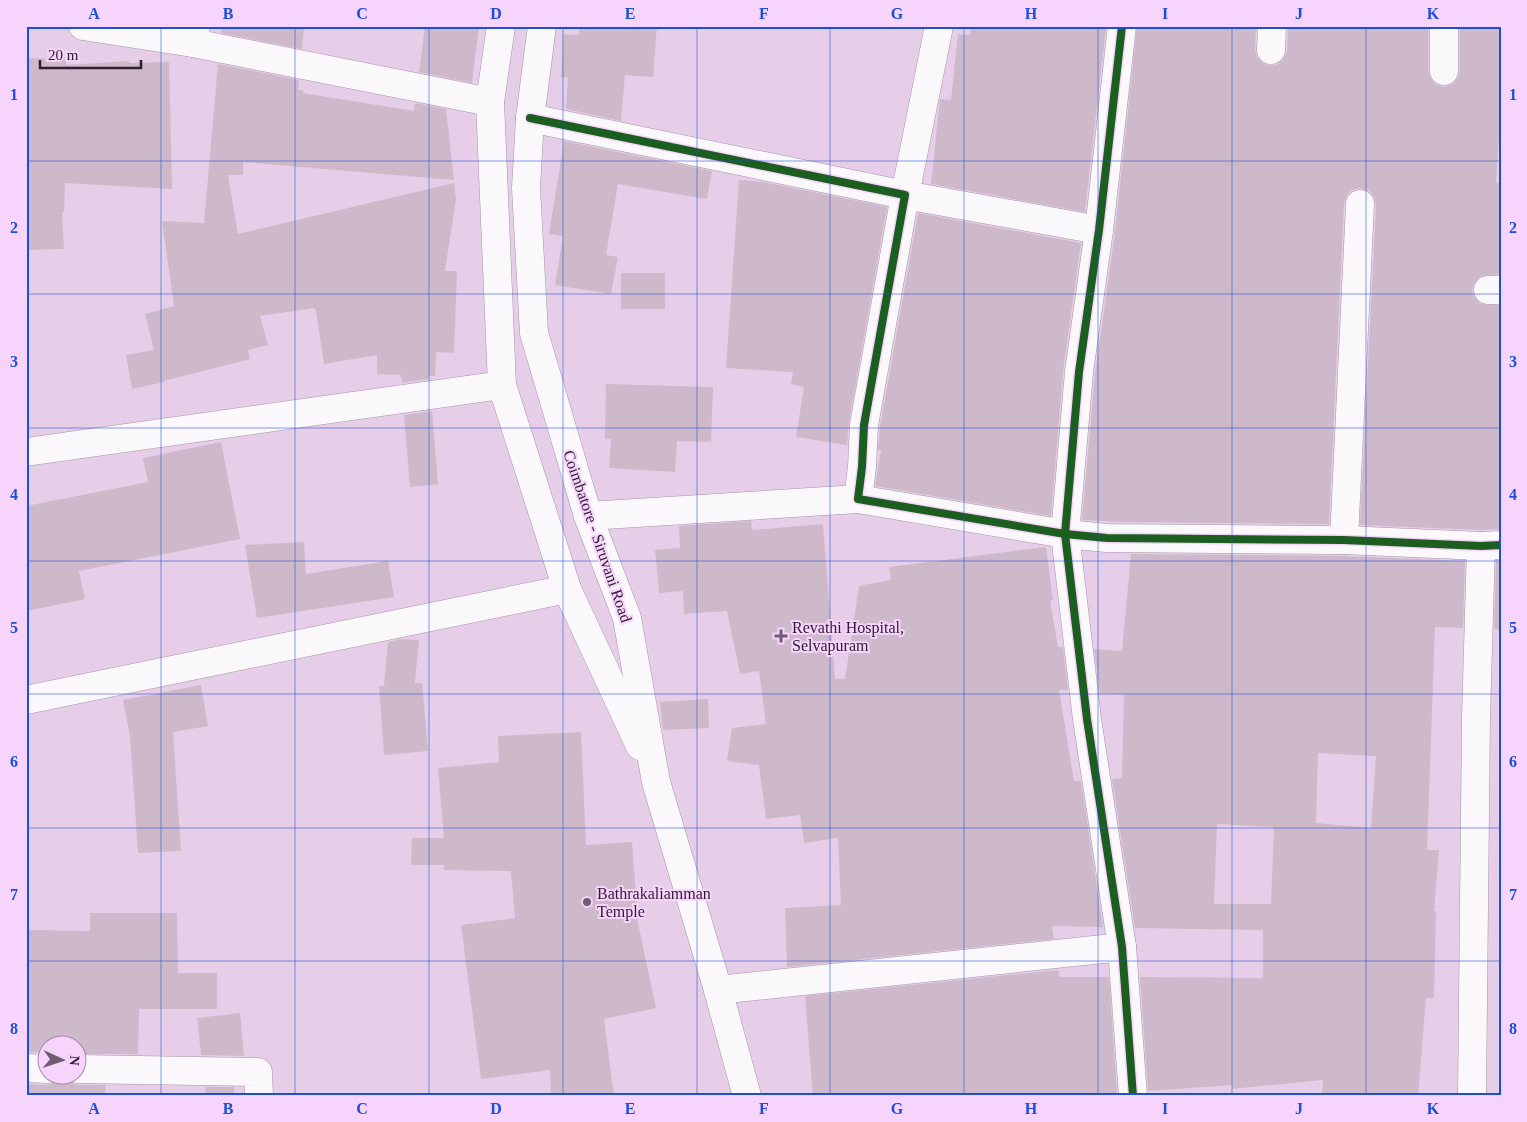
<svg xmlns="http://www.w3.org/2000/svg" width="1527" height="1122" font-family="Georgia,serif">
<style>
.building{fill:#ceb9cb;fill-rule:evenodd}
.lines{fill:none;stroke-linecap:round;stroke-linejoin:round}
.minor-casing{stroke:#a694a8;stroke-width:29}
.major-casing{stroke:#a694a8;stroke-width:29}
.minor{stroke:#fbf8fc;stroke-width:28}
.major{stroke:#fbf8fc;stroke-width:28}
.cycleway-casing{stroke:#f7d4fb;stroke-width:11}
.cycleway{stroke:#1b5e20;stroke-width:8}
.grid{fill:none;stroke:#1d4ed8;stroke-width:1;stroke-opacity:0.55}
.poi-dot{fill:#6f5c70;stroke:#f7d4fb;stroke-width:2}
.labels{text-anchor:middle;stroke-width:4;stroke-linejoin:round;paint-order:stroke}
.street-label{font-size:16px;fill:#2f1e30;stroke:#f7d4fb}
.poi-label{font-size:16px;fill:#2f1e30;stroke:#f7d4fb;text-anchor:start}
.neatline{fill:none;stroke:#1d4ed8;stroke-width:2}
.grid-label{font-size:16px;text-anchor:middle;font-weight:bold;fill:#1d4ed8}
</style>
<rect width="100%" height="100%" fill="#e6cee8"/>
<g class="building">
<polygon points="221,26 304,26 302,49 221,33"/>
<polygon points="425,26 479,26 472,83 419,72"/>
<polygon points="580,26 657,26 653,77 625,75 621,121 566,109 568,77 561,77 563,34 579,35"/>
<polygon points="970,26 1106,26 1085,212 931,184 940,99 951,100 958,34 970,35"/>
<polygon points="1137,26 1256,26 1255,49 1257,57 1263,63 1271,66 1279,64 1284,58 1287,51 1288,26 1428,26 1428,71 1431,79 1437,85 1444,87 1452,84 1458,78 1460,71 1460,26 1501,26 1501,105 1496,183 1501,183 1501,274 1481,276 1475,282 1472,290 1474,297 1481,304 1501,306 1499,529 1481,530 1360,525 1376,205 1374,197 1369,191 1360,188 1352,190 1347,195 1344,203 1329,524 1121,522 1082,520 1095,374 1115,232"/>
<polygon points="26,58 66,59 66,65 129,61 129,63 169,62 172,189 65,183 64,212 62,212 64,249 26,250"/>
<polygon points="218,64 299,80 298,90 303,90 303,93 414,111 415,103 446,109 454,180 243,162 243,175 228,175 238,234 454,183 456,199 445,271 457,271 454,353 436,352 435,376 429,376 429,379 402,383 401,375 377,374 377,355 324,364 316,311 314,308 260,316 268,345 248,350 250,359 164,381 164,382 132,389 126,355 154,350 145,314 174,306 162,221 204,223"/>
<polygon points="564,141 712,171 707,199 618,184 606,255 618,257 611,294 555,285 563,236 549,234"/>
<polygon points="739,180 763,182 887,207 849,422 847,445 796,437 804,387 791,384 793,372 726,368"/>
<polygon points="918,213 1081,243 1063,371 1051,516 875,486 881,450 878,450 880,427"/>
<rect x="621" y="273" width="44" height="36"/>
<polygon points="606,384 713,387 711,442 677,441 675,472 609,468 611,439 605,439"/>
<polygon points="432,411 438,484 410,487 404,415"/>
<polygon points="221,442 240,539 79,571 85,599 26,611 26,506 148,482 143,458"/>
<polygon points="751,521 752,530 823,524 835,679 845,679 859,586 891,580 889,567 1046,547 1053,600 1050,601 1058,647 1063,647 1068,690 1059,690 1074,781 1081,781 1103,927 1052,926 1054,939 787,967 785,908 841,905 838,838 804,843 800,815 766,819 759,765 727,761 732,728 766,724 759,671 740,674 727,611 684,614 683,591 659,593 655,550 680,548 679,526"/>
<polygon points="304,542 306,574 388,561 394,597 257,618 245,545"/>
<path d="M1131 554 1344 556 1465 561 1463 628 1435 627 1427 850H1439L1434 911H1436L1434 998H1426L1418 1096 1322 1094 1323 1080 1232 1089V1085L1148 1091 1140 977 1263 978V930L1135 928 1112 779 1122 778 1124 695 1100 693 1094 649 1122 651ZM1318 753 1376 756 1371 828 1316 823ZM1217 824 1274 827 1271 904H1214Z"/>
<polygon points="1496,561 1501,562 1501,629 1494,629"/>
<polygon points="400,639 419,640 415,683 422,683 428,751 384,755 379,686 384,686 388,642"/>
<polygon points="201,685 208,726 173,732 181,851 138,853 130,736 123,700"/>
<polygon points="708,699 709,728 663,730 660,702"/>
<polygon points="581,732 586,845 632,842 638,923 656,1008 604,1019 614,1096 551,1096 550,1070 481,1079 461,925 515,918 511,871 444,870 444,865 411,865 412,838 444,838 438,768 499,762 498,736"/>
<polygon points="90,913 177,913 178,973 217,973 217,1009 139,1009 138,1054 78,1054 78,1044 48,1044 48,1053 26,1052 26,977 28,977 29,930 90,931"/>
<polygon points="1058,970 1059,977 1109,977 1117,1093 1114,1093 1114,1096 813,1096 805,996"/>
<polygon points="240,1013 244,1056 201,1055 197,1018"/>
<polygon points="62,1074 70,1082 77,1085 106,1085 105,1096 26,1096 26,1084 47,1085 55,1083"/>
<polygon points="205,1087 234,1087 234,1096 206,1096"/>
</g>
<g class="lines">
<defs>
<g id="minor">
<polyline points="83,26 193,43"/>
<polyline points="196,26 193,43 490,102"/>
<polyline points="939,26 905,195 1099,230"/>
<polyline points="1122,26 1099,230 1079,372 1065,534 1087,719 1122,947 1133,1096"/>
<polyline points="1271,50 1272,26"/>
<polyline points="1444,71 1444,26"/>
<polyline points="530,118 905,195 864,425 862,467 858,499 1065,534 1107,538 1344,540 1481,546 1501,545"/>
<polyline points="1488,290 1501,290"/>
<polyline points="26,452 502,385"/>
<polyline points="588,516 858,499"/>
<polyline points="1344,540 1360,204"/>
<polyline points="26,700 567,589"/>
<polyline points="718,990 1122,947"/>
<polyline points="26,1068 48,1069"/>
<polyline points="78,1069 258,1072 259,1096"/>
<polyline points="1472,1096 1476,717 1481,546"/>
</g>
<g id="major">
<polyline points="501,26 490,102 502,385 567,589 640,746"/>
<polyline points="542,26 530,118 526,188 534,333 588,516 627,618 656,782 718,990 747,1096"/>
</g>
</defs>
<use href="#minor" class="minor-casing"/>
<use href="#major" class="major-casing"/>
<use href="#minor" class="minor"/>
<use href="#major" class="major"/>
<defs>
<g id="cycleway">
<polyline points="1122,26 1099,230 1079,372 1065,534 1087,719 1122,947 1133,1096"/>
<polyline points="530,118 905,195 864,425 862,467 858,499 1065,534 1107,538 1344,540 1481,546 1501,545"/>
</g>
</defs>
<use href="#cycleway" class="cycleway-casing"/>
<use href="#cycleway" class="cycleway"/>
</g>
<path class="grid" d="M161 26V1096M295 26V1096M429 26V1096M563 26V1096M697 26V1096M830 26V1096M964 26V1096M1098 26V1096M1232 26V1096M1366 26V1096M26 161H1501M26 294H1501M26 428H1501M26 561H1501M26 694H1501M26 828H1501M26 961H1501"/>
<g class="poi-dot">
<path d="M778.5 628.5h5v5h5v5h-5v5h-5v-5h-5v-5h5z"/>
<circle cx="587" cy="902" r="5"/>
</g>
<g class="labels">
<g class="street-label">
<text transform="translate(598 536) rotate(71)" y="6">Coimbatore - Siruvani Road</text>
</g>
<g class="poi-label">
<text x="792" y="633">Revathi Hospital,<tspan x="792" dy="18">Selvapuram</tspan></text>
<text x="597" y="899">Bathrakaliamman<tspan x="597" dy="18">Temple</tspan></text>
</g>
</g>
<rect width="1527" height="1122" fill="none" stroke="#f7d4fb" stroke-width="55"/>
<g transform="translate(62 1060) rotate(93)"><circle r="24" fill="#f7d4fb" stroke="#a78baa"/>
<path d="M0-4L9 19L0 12L-9 19Z" fill="#6f5c70"/>
<text y="-8" font-size="14" font-weight="bold" text-anchor="middle" fill="#2f1e30">N</text>
</g>
<path d="M40 60v8h101v-8" fill="none" stroke="#2f1e30" stroke-width="2.5"/>
<text x="48" y="60" font-size="15" fill="#2f1e30" stroke="#f7d4fb" stroke-width="4" paint-order="stroke">20 m</text>
<rect x="28" y="28" width="1472" height="1066" class="neatline"/>
<g class="grid-label">
<text x="94" y="19">A</text>
<text x="228" y="19">B</text>
<text x="362" y="19">C</text>
<text x="496" y="19">D</text>
<text x="630" y="19">E</text>
<text x="764" y="19">F</text>
<text x="897" y="19">G</text>
<text x="1031" y="19">H</text>
<text x="1165" y="19">I</text>
<text x="1299" y="19">J</text>
<text x="1433" y="19">K</text>
<text x="14" y="100">1</text>
<text x="1513" y="100">1</text>
<text x="14" y="233">2</text>
<text x="1513" y="233">2</text>
<text x="14" y="367">3</text>
<text x="1513" y="367">3</text>
<text x="14" y="500">4</text>
<text x="1513" y="500">4</text>
<text x="14" y="633">5</text>
<text x="1513" y="633">5</text>
<text x="14" y="767">6</text>
<text x="1513" y="767">6</text>
<text x="14" y="900">7</text>
<text x="1513" y="900">7</text>
<text x="14" y="1034">8</text>
<text x="1513" y="1034">8</text>
<text x="94" y="1114">A</text>
<text x="228" y="1114">B</text>
<text x="362" y="1114">C</text>
<text x="496" y="1114">D</text>
<text x="630" y="1114">E</text>
<text x="764" y="1114">F</text>
<text x="897" y="1114">G</text>
<text x="1031" y="1114">H</text>
<text x="1165" y="1114">I</text>
<text x="1299" y="1114">J</text>
<text x="1433" y="1114">K</text>
</g>
</svg>
